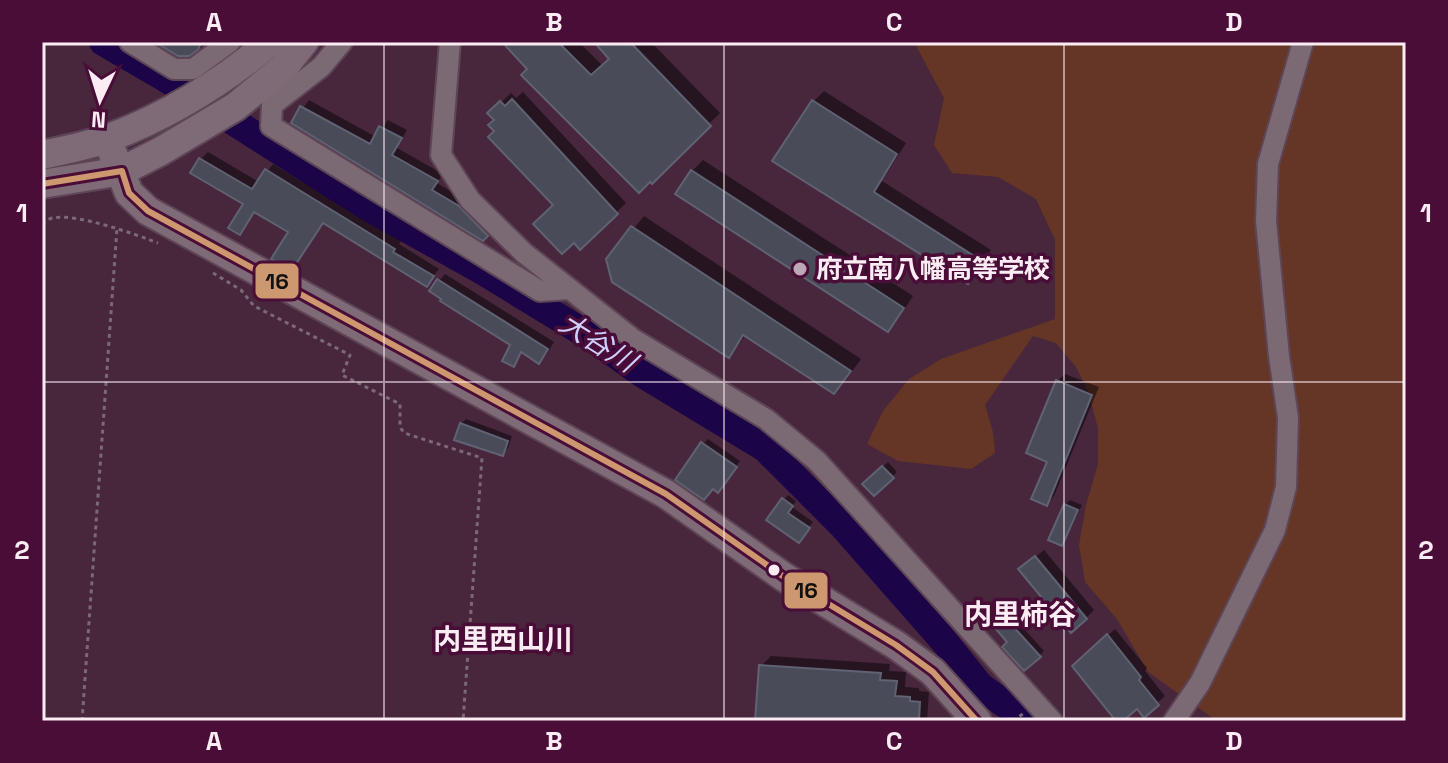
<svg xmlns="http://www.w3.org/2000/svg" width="1448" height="763" font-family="'Space Grotesk','Noto Sans JP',sans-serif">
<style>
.green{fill:#653626}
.shadow{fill:#0007}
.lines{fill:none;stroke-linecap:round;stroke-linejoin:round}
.river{stroke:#1b0548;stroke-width:28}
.building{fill:#4a4b58;stroke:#5f6273;stroke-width:2}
.minor-casing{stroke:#5e4556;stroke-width:24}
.secondary-casing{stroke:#5e4556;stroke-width:32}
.path{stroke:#7c6974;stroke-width:3;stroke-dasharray:4 4;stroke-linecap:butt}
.minor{stroke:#7b6974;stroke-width:20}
.secondary{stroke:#7f6a78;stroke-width:28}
.bus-1-casing{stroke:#4a0d37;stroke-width:12}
.bus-1{stroke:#cd976f;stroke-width:6}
.grid{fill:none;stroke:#fbecf4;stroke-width:2;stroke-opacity:0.55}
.poi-dot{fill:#bca7b4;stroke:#4a0d37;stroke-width:3}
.bus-dot{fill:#fbecf4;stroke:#4a0d37;stroke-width:3}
.labels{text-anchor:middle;stroke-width:7;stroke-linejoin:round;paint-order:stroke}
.poi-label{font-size:26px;font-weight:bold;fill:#fbecf4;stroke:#4a0d37;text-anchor:start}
.water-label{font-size:28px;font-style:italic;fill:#cfd0fb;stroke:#4a0d37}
.neighbourhood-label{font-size:28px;font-weight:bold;fill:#fbecf4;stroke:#4a0d37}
.line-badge{stroke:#4a0d37;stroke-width:3}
.pale-badge-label{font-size:22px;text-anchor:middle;font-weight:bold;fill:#111}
.neatline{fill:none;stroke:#fbecf4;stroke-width:3}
.grid-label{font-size:26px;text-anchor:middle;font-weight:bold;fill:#fbecf4}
</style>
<rect width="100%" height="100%" fill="#48273d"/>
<polygon class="green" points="914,42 1406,42 1406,721 1217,721 1148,672 1117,619 1085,582 1079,545 1086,505 1098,464 1098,428 1088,391 1076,367 1056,343 1033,336 985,405 993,432 995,453 971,469 898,461 867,444 883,411 909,379 941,359 1055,319 1055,240 1036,199 998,177 952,173 934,145 944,98"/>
<g class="shadow">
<polygon points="505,42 579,42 603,66 611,59 596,42 651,42 720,113 652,181 530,69"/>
<polygon points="824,91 906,143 882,181 991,250 967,281 775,161 814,101"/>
<polygon points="523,92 626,203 580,247 555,205 497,131 496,120 490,113 511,93 516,98"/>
<polygon points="309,100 376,137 388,120 407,130 397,148 443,174 437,183 465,200 493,228 483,238 293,122"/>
<polygon points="208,152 259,182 273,164 401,241 399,244 439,269 427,284 324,222 292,268 291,231 256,210 240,233 246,204 201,159"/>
<polygon points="703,160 913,296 898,319 888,330 692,171"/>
<polygon points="644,216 861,359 845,381 834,392 746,335 729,356 608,260"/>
<polygon points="445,274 554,342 546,355 539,361 523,351 513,365 513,345 439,281"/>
<polygon points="1065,374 1099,387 1054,496 1047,504 1057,381"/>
<polygon points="466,419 512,436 508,448 503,453 461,424"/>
<polygon points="708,439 740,461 723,485 703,444"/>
<polygon points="888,462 897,472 874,494 865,484"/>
<polygon points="788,495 796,501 792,507 813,522 803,535 769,519"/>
<polygon points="1070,500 1082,505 1066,538 1061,543 1065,505"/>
<polygon points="1044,550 1094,610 1086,618 1029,562"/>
<polygon points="1006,609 1044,651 1039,656 1009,642 992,621"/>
<polygon points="1115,629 1147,668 1145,671 1165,696 1144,715 1137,707 1119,721 1075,666"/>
<polygon points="771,656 890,664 889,671 906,672 905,687 919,688 919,691 929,692 927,721 757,721 761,666"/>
</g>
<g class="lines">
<polyline class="river" points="103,42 165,78 368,207 481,270 594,339 641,373 765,448 842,525 943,640 980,686 1028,721"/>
</g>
<g class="building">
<polygon points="155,42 201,42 198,50 189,56 178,56"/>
<polygon points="502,42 558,42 591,75 609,59 594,42 630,42 711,126 652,184 650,182 639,193 521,75 527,69"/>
<polygon points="512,99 618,214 580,250 574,243 562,254 533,224 553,205 488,137 494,131 488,125 494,120 487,113 500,101 505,106"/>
<polygon points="812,100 897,154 874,192 982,261 968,284 772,161"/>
<polygon points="300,106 370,144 379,126 402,138 392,155 438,181 432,190 459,206 488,236 483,241 291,123"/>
<polygon points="199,158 252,189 265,169 395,249 393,252 434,276 427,287 323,223 292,270 271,259 288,232 254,212 240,235 228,228 243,204 190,173"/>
<polygon points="691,170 904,308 888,332 675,194"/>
<polygon points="631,226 851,371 834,394 743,335 729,358 612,282 606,259"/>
<polygon points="437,279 548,349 539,364 521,352 514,367 502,361 510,345 440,301 441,299 429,291"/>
<polygon points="1056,380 1092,395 1047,506 1031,499 1047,462 1026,453"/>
<polygon points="460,423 508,441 503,456 454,440"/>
<polygon points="701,442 737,467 718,493 713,489 704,500 675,480"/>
<polygon points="882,466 894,478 874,496 862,484"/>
<polygon points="782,498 793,506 788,513 810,528 799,543 766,520"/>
<polygon points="1064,504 1078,510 1062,546 1048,540"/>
<polygon points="1035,556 1087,619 1071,633 1018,569"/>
<polygon points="1000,612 1041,657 1024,671 1002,647 1007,642 989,621"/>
<polygon points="1107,634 1141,677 1139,680 1159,705 1144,718 1137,709 1123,721 1116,721 1072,666"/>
<polygon points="759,665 881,673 880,680 897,681 895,696 910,697 910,701 920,702 919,721 755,721"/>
</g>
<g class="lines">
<defs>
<g id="minor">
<polyline points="130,42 174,69 193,69 230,42"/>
<polyline points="342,42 321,67 272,105 271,126 540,291 569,289"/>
<polyline points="450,42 441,155 470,200 524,253 633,339 766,419 817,461 1052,721"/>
<polyline points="1174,721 1200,683 1275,530 1286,487 1288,418 1279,356 1266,221 1268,164 1303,42"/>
</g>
<g id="secondary">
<polyline points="107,139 129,193 148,211 666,494 784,577 896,645 933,672 977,721"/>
<path d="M42 155C64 150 88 146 109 138 167 116 223 82 270 42"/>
<polyline points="42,184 122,171 161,151 235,107 284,67 304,42"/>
</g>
</defs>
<use href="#minor" class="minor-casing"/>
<use href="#secondary" class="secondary-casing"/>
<g class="path">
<path d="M42 224C44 222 50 218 53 218 76 213 135 234 158 243"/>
<polyline points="213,273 241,290 254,306 350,355 342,375 400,404 400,427 404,433 482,458 463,721"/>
<polyline points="82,721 117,228"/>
<polyline points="1013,721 1024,713"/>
</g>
<use href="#minor" class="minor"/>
<use href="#secondary" class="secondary"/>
<defs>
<polyline id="bus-1" points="42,184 122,171 129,193 148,211 666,494 784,577 896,645 933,672 977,721"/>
</defs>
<use href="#bus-1" class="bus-1-casing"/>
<use href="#bus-1" class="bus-1"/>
</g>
<path class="grid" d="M384 42V721M724 42V721M1064 42V721M42 382H1406"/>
<circle class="poi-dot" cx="800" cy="269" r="8"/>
<circle class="bus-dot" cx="774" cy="570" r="7"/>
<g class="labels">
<g class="poi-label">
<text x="816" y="278">府立南八幡高等学校</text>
</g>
<g class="water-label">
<text transform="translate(598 342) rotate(32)" y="10">大谷川</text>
</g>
<g class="neighbourhood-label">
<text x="1020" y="624">内里柿谷</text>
<text x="503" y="649">内里西山川</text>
</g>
</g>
<g class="line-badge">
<rect x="254" y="262" width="46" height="38" rx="8" fill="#cd976f"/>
<rect x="783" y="571" width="46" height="39" rx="8" fill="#cd976f"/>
</g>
<g class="pale-badge-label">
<text x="277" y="289">16</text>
<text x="806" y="598">16</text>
</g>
<rect width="1448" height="763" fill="none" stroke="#4a0d37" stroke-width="88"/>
<g transform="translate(100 100) rotate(184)" stroke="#4a0d37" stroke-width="6" paint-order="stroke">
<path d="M0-6L14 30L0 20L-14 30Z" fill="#fbecf4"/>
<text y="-12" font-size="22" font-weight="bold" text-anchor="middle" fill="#fbecf4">N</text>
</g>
<rect x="44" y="44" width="1360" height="675" class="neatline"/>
<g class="grid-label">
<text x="214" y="31">A</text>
<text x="554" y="31">B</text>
<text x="894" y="31">C</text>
<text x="1234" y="31">D</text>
<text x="22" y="222">1</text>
<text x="1426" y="222">1</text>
<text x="22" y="559">2</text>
<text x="1426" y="559">2</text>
<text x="214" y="750">A</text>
<text x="554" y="750">B</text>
<text x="894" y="750">C</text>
<text x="1234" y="750">D</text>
</g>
</svg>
